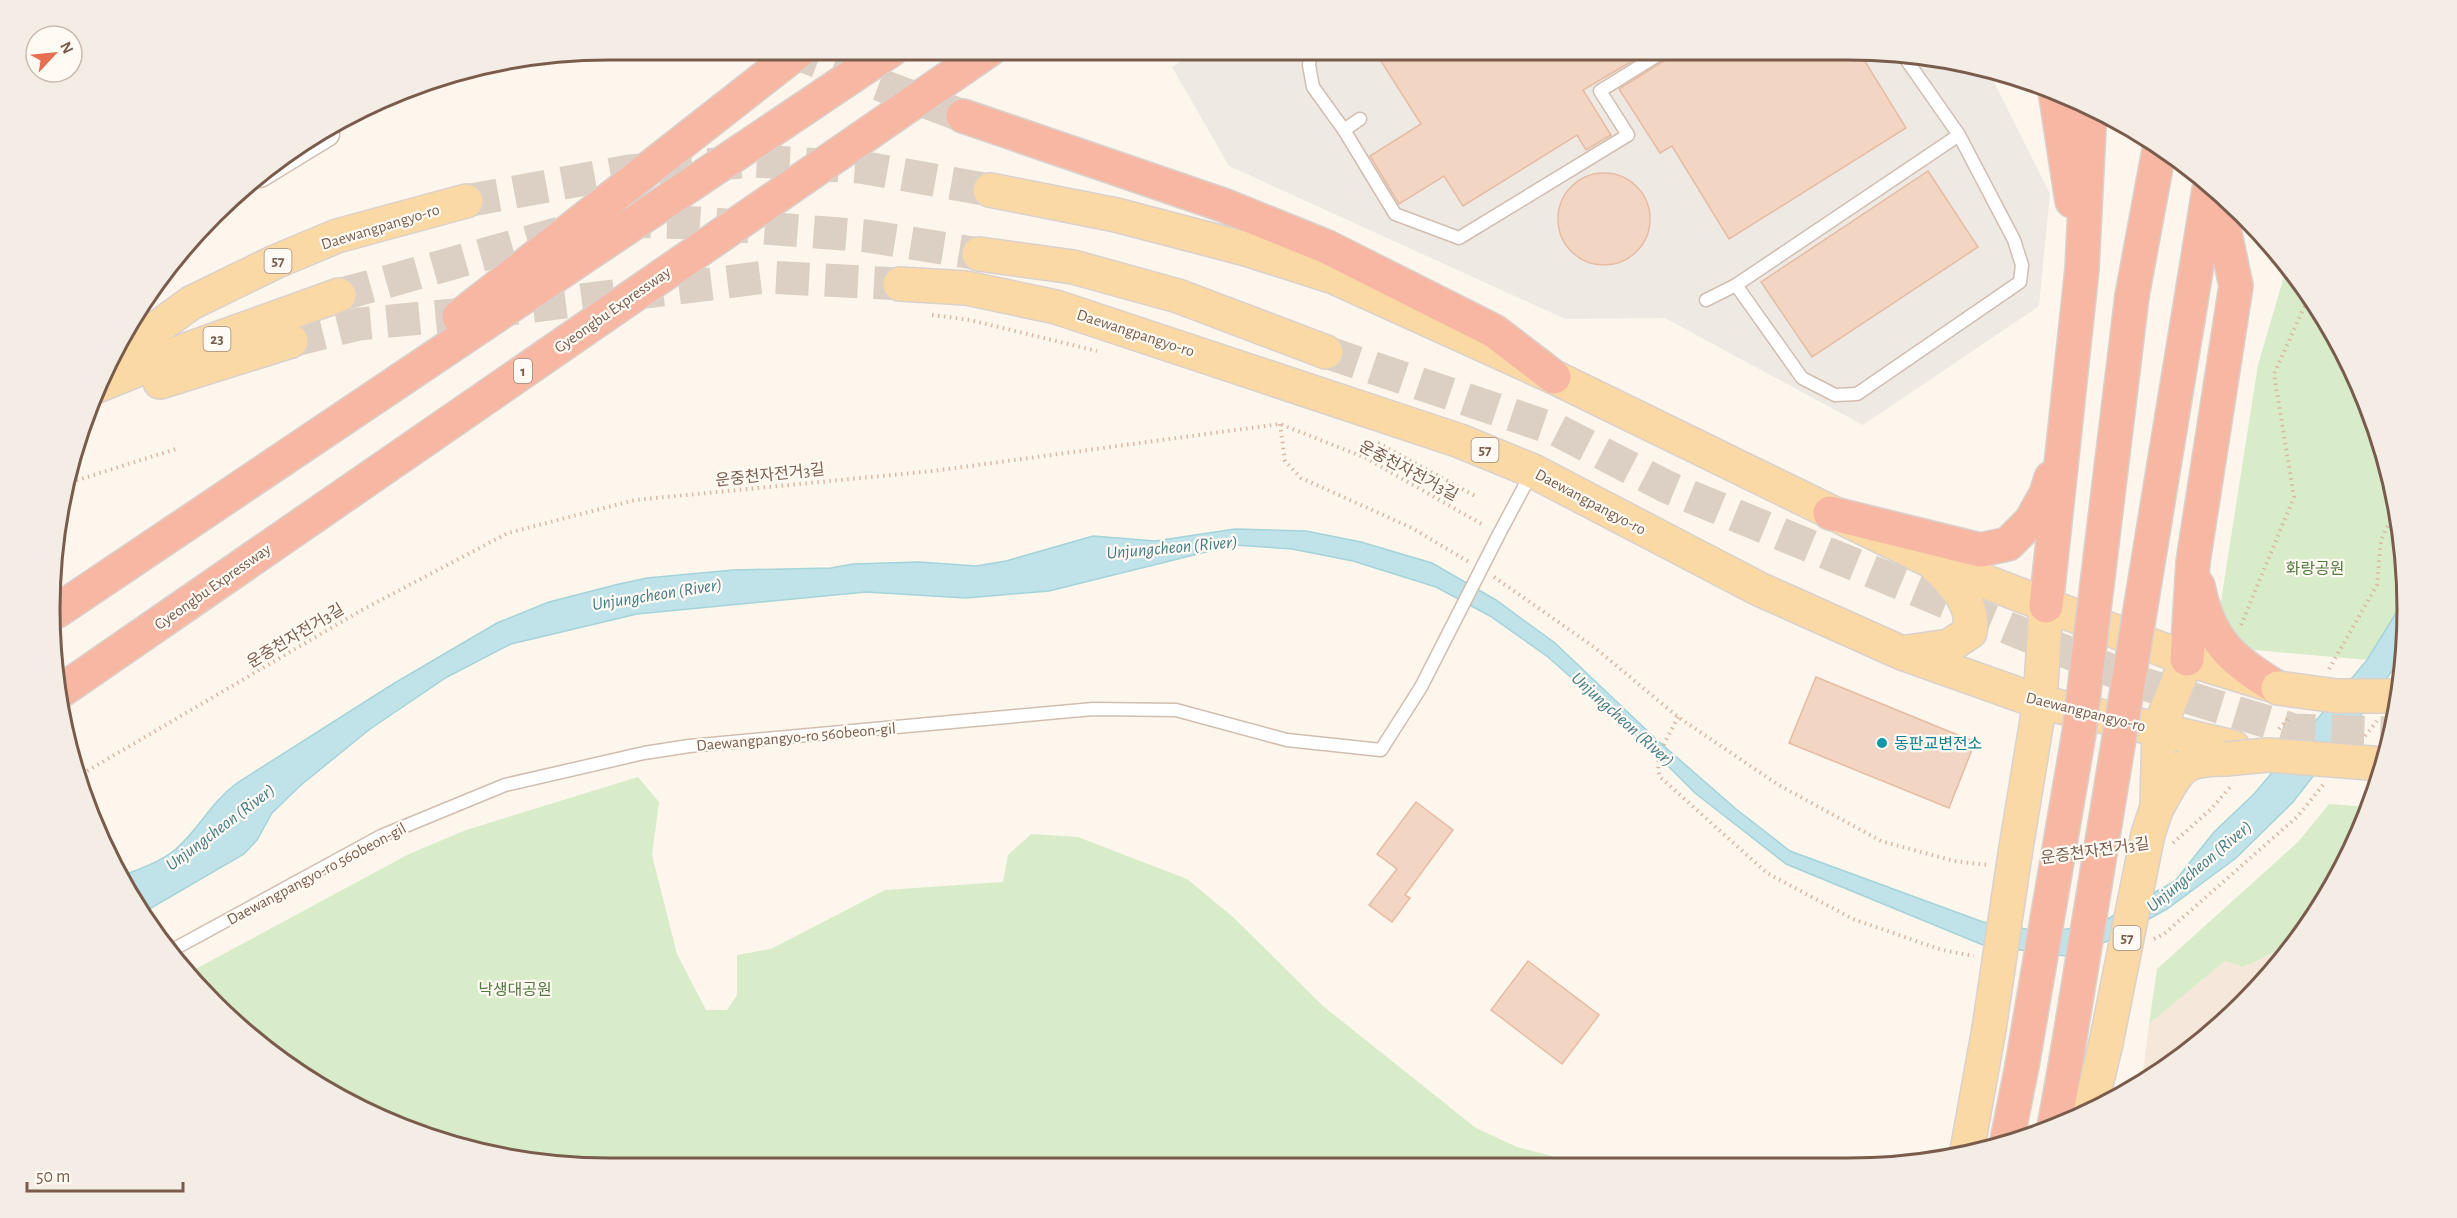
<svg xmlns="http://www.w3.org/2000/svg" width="2457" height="1218" font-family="'Alegreya Sans','Noto Sans KR',sans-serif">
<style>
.residential{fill:#f5e8da}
.industrial{fill:#efe9e4}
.green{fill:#d8ecc9}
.water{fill:#bfe3e8;stroke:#a5d3da;stroke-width:1.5}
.building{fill:#f3d5c3;stroke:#e6bba3;stroke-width:1.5}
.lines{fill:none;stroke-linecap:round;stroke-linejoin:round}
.primary-tunnel{stroke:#dcd0c4;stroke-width:33;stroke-dasharray:33 16;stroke-linecap:butt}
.motorway-tunnel{stroke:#dcd0c4;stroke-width:33;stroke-dasharray:33 16;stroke-linecap:butt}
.service-casing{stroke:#d1beb0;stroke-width:15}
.minor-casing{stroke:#d1beb0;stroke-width:27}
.primary-casing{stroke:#dad1cd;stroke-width:36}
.motorway-casing{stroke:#dad1cd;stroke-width:36}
.path{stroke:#d9b8a5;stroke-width:4;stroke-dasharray:1.5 4.5;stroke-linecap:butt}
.service{stroke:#fff;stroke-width:12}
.minor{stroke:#fff;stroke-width:24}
.primary{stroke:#fbd9a5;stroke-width:33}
.motorway{stroke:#f7b7a3;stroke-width:33}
.service-bridge-casing{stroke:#d1beb0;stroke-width:15;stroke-linecap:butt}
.primary-bridge-casing{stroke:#dad1cd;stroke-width:36;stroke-linecap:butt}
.motorway-bridge-casing{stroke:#dad1cd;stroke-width:36;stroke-linecap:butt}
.service-bridge{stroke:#fff;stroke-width:12}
.primary-bridge{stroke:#fbd9a5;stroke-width:33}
.motorway-bridge{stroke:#f7b7a3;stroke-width:33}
.culture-dot{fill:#0f9aa8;stroke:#fffaf3;stroke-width:2}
.labels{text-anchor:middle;stroke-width:4.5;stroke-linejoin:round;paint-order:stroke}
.shield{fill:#fffaf3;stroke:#a28b7f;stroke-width:1.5}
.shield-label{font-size:15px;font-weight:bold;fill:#7a5c4d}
.street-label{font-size:16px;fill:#7a5c4d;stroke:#fffaf3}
.park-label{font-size:16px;fill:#537a41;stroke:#fffaf3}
.culture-label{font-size:16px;fill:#0d838f;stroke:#fffaf3;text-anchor:start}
.water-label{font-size:18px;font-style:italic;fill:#437c86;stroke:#fffaf3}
.rim{fill:none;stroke:#7a5c4d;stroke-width:3}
</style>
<rect width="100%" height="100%" fill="#fdf6ec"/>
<polygon class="residential" points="2296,942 2189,1053 2142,1080 2149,1024 2225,961 2243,967"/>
<polygon class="industrial" points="1200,50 1848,50 1957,60 1988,70 2050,194 2039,306 1863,425 1665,318 1565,319 1229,166 1172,67"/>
<g class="green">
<path d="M2287 266C2365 361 2405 486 2407 608 2408 626 2404 645 2402 663L2243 649 2218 620 2258 365Z"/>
<polygon points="638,777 659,802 652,855 677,954 706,1010 727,1010 737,995 737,955 771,949 885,890 1003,882 1008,855 1031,834 1078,837 1187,879 1233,917 1323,1006 1476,1128 1517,1147 1586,1165 609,1168 500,1158 395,1126 298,1074 214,1005 190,972 409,854 466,830"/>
<polygon points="2329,804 2370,807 2365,823 2296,942 2243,967 2225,961 2149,1024 2157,969 2299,841"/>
</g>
<path class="water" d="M1235 529 1306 531 1361 542 1432 563 1496 600 1555 643 1657 740 1736 809 1790 851 1983 922 2045 932 2088 926 2104 921 2175 881 2214 832 2254 794 2367 660 2406 597 2403 655 2361 715 2293 802 2236 858 2167 909 2111 940 2065 956 1983 945 1786 864 1695 793 1647 745 1548 657 1490 616 1436 587 1353 561 1292 549 1234 545 1049 591 966 598 866 592 637 614 511 644 447 677 370 729 301 785 272 813 257 840 244 854 146 911 121 876C140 869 160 862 176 849 199 829 212 801 237 783L393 684 497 623 549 602 619 584 647 578 733 570 831 568 853 564 919 562 976 566 1006 561 1093 536 1155 541Z"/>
<g class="building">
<polygon points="1374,50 1651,50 1583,90 1611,135 1586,150 1577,135 1463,206 1444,176 1399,204 1370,156 1421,124"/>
<polygon points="1674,50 1858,50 1906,128 1729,239 1672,146 1660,153 1619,89 1670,57"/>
<polygon points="1928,171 1978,247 1812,357 1761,282"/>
<circle cx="1604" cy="219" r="46"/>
<polygon points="1816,677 1975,742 1949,808 1789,743"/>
<polygon points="1416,802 1453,830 1405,895 1410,898 1392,922 1369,905 1397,869 1377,854"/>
<polygon points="1528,961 1599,1015 1562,1064 1491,1010"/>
</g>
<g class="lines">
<g class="primary-tunnel">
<polyline points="466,201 629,171 754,161 860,167 990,190"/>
<polyline points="618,221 699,223 867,236 979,254"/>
<polyline points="339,295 571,230"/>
<polyline points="291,341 359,324 485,312 766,277 900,284"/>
<polyline points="1326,352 1557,430 1667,487 2144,684 2294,730 2392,733"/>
</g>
<polyline class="motorway-tunnel" points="787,50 963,116"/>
<defs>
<g id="service">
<polyline points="1311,50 1309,65 1313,87 1344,130 1395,214 1459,238 1628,135 1600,91 1666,50"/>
<polyline points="1903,55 1959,135 2014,240 2022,265 2020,282 1857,394 1835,395 1802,378 1736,285 1959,135"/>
<polyline points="1344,130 1360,119"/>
<polyline points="1706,300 1736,285"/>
<polyline points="1499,534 1532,472"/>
<polyline points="174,949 381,836 505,785 644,753 689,746 1093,709 1176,710 1287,740 1381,750 1421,687"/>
</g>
<polyline id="minor" points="260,175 327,134"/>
<g id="primary">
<polyline points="990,190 1116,215 1246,249 1334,277 1554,377 1929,560 2187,659 2268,684"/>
<polyline points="979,254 1073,267 1178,296 1326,352"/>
<polyline points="900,284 966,288 1056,307 1460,441 1533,471 1759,589 1902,653 2040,702 2233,747"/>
<polyline points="110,362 191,303 275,262 337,236 466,201"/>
<polyline points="160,382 291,341"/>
<polyline points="97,386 186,350 339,295"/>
<path d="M1907 652 1949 646 1970 632C1975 602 1953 583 1934 564"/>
<path d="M2158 806C2179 769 2180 759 2225 759"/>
<polyline points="2148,834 2157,807 2159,729 2187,659"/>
<polyline points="2015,854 2040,702 2046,606"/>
<polyline points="2090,1110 2106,1043"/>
<polyline points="1967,1151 1989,1029"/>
</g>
<g id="motorway">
<polyline points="2055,90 2072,201"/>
<polyline points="963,116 1223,205 1327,247 1494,331 1554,377"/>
<polyline points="2132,296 2160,145"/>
<polyline points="459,317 800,50"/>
<polyline points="2188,319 2209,190"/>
<polyline points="1830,513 1980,550 2008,544 2031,521 2046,494 2051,478"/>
<path d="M2198 586C2209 640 2232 661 2278 688"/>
<polyline points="2046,606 2082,269 2090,107"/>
<polyline points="57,611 891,50"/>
<polyline points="2187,659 2193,562 2236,286 2216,191"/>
<polyline points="58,693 989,50"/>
<polyline points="2054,1128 2066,1061"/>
<polyline points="2007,1141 2022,1066"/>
</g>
</defs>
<use href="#service" class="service-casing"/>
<use href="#minor" class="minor-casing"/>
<use href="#primary" class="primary-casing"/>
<use href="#motorway" class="motorway-casing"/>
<g class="path">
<polyline points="932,315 970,320 1097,351"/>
<polyline points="1280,424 1285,461 1301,478 1412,528 1469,562"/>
<polyline points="1378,443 1477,497"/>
<polyline points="65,484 176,449"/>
<polyline points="1494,577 1594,647 1678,717 1777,784 1881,841 1954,861 1988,865"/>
<polyline points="2241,625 2294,497 2274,374 2310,294"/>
<polyline points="2329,669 2377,585 2381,540 2397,507"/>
<path d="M1678 717C1669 736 1653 757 1660 777L1767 873 1853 919 1942 950 1974 956"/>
<polyline points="2279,729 2290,717"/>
<polyline points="2365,736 2377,721"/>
<polyline points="82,774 360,611 508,533 635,500 933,471 1280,424 1366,458 1485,526"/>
<polyline points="2173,843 2211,809 2232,785"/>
<polyline points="2154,939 2164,934 2298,816 2323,785"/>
</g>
<use href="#service" class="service"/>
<use href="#minor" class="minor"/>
<use href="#primary" class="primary"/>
<use href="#motorway" class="motorway"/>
<defs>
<polyline id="service-bridge" points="1421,687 1499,534"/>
<g id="primary-bridge">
<polyline points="2278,688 2337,696 2399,696"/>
<polyline points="2225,759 2268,755 2383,764"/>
<polyline points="1989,1029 2015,854"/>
<polyline points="2106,1043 2148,834"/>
</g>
<g id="motorway-bridge">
<polyline points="2066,1061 2188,319"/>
<polyline points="2022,1066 2079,733 2132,296"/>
</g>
</defs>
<use href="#service-bridge" class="service-bridge-casing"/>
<use href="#primary-bridge" class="primary-bridge-casing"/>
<use href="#motorway-bridge" class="motorway-bridge-casing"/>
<use href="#service-bridge" class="service-bridge"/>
<use href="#primary-bridge" class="primary-bridge"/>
<use href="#motorway-bridge" class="motorway-bridge"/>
</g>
<circle class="culture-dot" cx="1882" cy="743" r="6"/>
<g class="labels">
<g class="shield">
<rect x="264.5" y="249" width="27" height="24" rx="4.5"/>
<rect x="203.5" y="327" width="27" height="24" rx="4.5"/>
<rect x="514" y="359" width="18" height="24" rx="4.5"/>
<rect x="1471.5" y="438" width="27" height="24" rx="4.5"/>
<rect x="2113.5" y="926" width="27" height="24" rx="4.5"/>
</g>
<g class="shield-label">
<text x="278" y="266">57</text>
<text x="217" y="344">23</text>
<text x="523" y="376">1</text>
<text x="1485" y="455">57</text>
<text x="2127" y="943">57</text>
</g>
<g class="street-label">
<text transform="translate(380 226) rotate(-17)" y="6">Daewangpangyo-ro</text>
<text transform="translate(612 309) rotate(-35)" y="6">Gyeongbu Expressway</text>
<text transform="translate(1136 332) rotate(18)" y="6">Daewangpangyo-ro</text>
<text transform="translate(1409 470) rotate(28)" y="6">운중천자전거3길</text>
<text transform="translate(770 474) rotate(-6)" y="6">운중천자전거3길</text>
<text transform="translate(1591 501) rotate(28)" y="6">Daewangpangyo-ro</text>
<text transform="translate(212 586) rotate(-35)" y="6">Gyeongbu Expressway</text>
<text transform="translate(295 635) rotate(-31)" y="6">운중천자전거3길</text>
<text transform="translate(2086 711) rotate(14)" y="6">Daewangpangyo-ro</text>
<text transform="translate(796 736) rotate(-5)" y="6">Daewangpangyo-ro 560beon-gil</text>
<text transform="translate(2095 850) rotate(-8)" y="6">운중천자전거3길</text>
<text transform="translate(316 873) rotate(-28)" y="6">Daewangpangyo-ro 560beon-gil</text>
</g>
<g class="park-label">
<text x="2315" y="574">화랑공원</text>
<text x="515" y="995">낙생대공원</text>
</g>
<g class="culture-label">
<text x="1894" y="749">동판교변전소</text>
</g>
<g class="water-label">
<text transform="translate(1172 547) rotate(-5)" y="6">Unjungcheon (River)</text>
<text transform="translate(657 594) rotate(-9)" y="6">Unjungcheon (River)</text>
<text transform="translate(1623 719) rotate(42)" y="6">Unjungcheon (River)</text>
<text transform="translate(220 827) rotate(-37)" y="6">Unjungcheon (River)</text>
<text transform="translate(2199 866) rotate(-40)" y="6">Unjungcheon (River)</text>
</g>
</g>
<path d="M0 0H2457V1218H0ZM609 60H1848A549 549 0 0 1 2397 609V609A549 549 0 0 1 1848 1158H609A549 549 0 0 1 60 609V609A549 549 0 0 1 609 60Z" fill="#f4ede6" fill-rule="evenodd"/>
<path class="rim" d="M609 60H1848A549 549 0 0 1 2397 609V609A549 549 0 0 1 1848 1158H609A549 549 0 0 1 60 609V609A549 549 0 0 1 609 60Z"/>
<g transform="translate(54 54) rotate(64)"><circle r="28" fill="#fffaf3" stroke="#cabbb1" stroke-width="1.5"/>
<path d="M0-4.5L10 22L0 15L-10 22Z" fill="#e76f51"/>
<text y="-9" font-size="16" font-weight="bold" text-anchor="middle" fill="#7a5c4d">N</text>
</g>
<path d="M27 1182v9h156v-9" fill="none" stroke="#7a5c4d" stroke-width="3"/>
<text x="36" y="1182" font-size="18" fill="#7a5c4d" stroke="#fffaf3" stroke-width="4.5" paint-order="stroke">50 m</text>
</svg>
